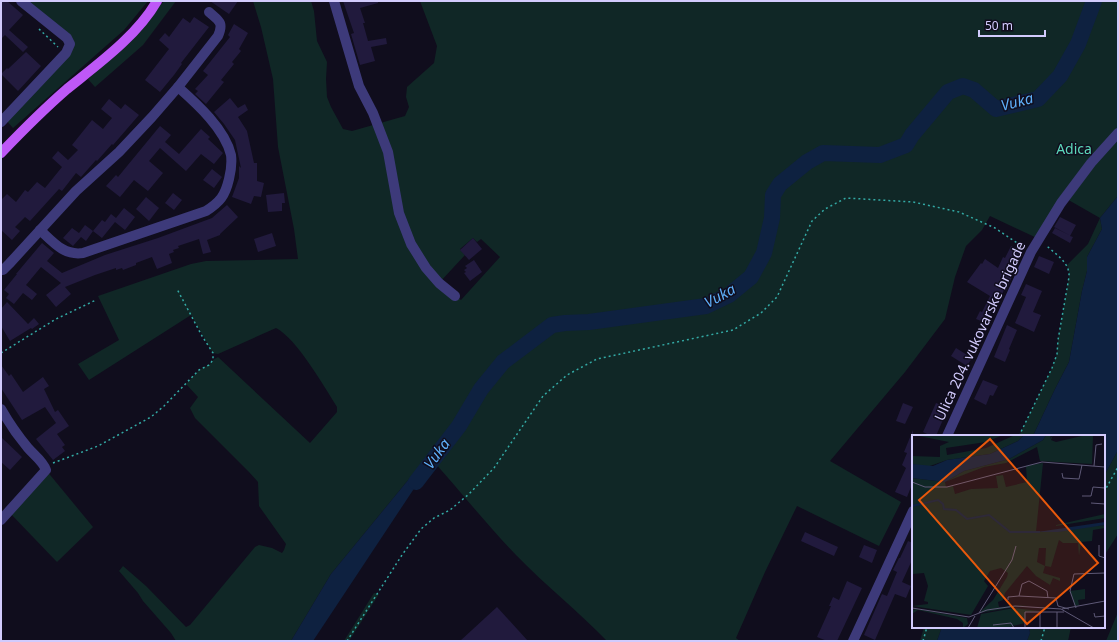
<svg xmlns="http://www.w3.org/2000/svg" width="1119" height="642" font-family="'Noto Sans',sans-serif">
<style>
.green{fill:#102726;fill-rule:evenodd}
.water{fill:#0e2140}
.lines{fill:none;stroke-linecap:round;stroke-linejoin:round}
.river{stroke:#0e2140;stroke-width:16}
.building{fill:#211a3d}
.path{stroke:#33a9a4;stroke-width:1.5;stroke-dasharray:2 3;stroke-linecap:butt}
.minor{stroke:#3d3a7a;stroke-width:10}
.major{stroke:#be58f7;stroke-width:10}
.labels{text-anchor:middle;stroke-width:3;stroke-linejoin:round;paint-order:stroke}
.park-label{font-size:14px;fill:#5cd8bb;stroke:#100d1d}
.street-label{font-size:14px;fill:#d2cbfd;stroke:#100d1d}
.water-label{font-size:15px;font-style:italic;fill:#5eaef8;stroke:#100d1d}
.inset-river{fill:none;stroke:#0e2140;stroke-width:2}
.inset-road{fill:none;stroke:#5e5977;stroke-width:1}
.view{fill:#e8590c;fill-opacity:0.15;stroke:#e8590c;stroke-width:2}
.inset-edge{fill:none;stroke:#d2cbfd;stroke-width:2}
</style>
<rect width="100%" height="100%" fill="#100d1d"/>
<g class="green">
<polygon points="21,1 148,1 124,30 13,128 6,120 70,44"/>
<polygon points="164,1 176,1 143,45 95,87 88,79 126,46"/>
<path d="M253 1H311L314 11 317 41 327 62 326 79 327 97 331 107 343 129 352 131 405 116 409 107 406 97 407 87 434 63 437 46 420 1H1118V196L1100 218 1102 229 1087 257V271L1082 291 1069 362 1055 389 1033 436H1019L1052 368 1057 354 1058 340 1069 277V271L1067 265 1088 244 1100 218 1065 198 1039 239 990 216 982 230 966 246 955 277 945 319 905 372 830 461 901 502 879 546 797 506 765 572 736 638 740 641H607C578 611 545 585 516 555 487 525 461 492 433 461L429 466 409 479 331 574 291 641H176L171 633 143 601 138 593 119 571 123 566 146 586 186 627 190 625 255 547 259 545 272 548 282 553 284 550 286 544 259 506 258 482 249 472 195 418 190 408 198 397 186 384 199 370 209 365 213 360 218 357 310 443 337 412V407C324 386 296 338 276 328L218 354 213 353 191 315 89 380 78 364 119 340 98 296 191 264 206 261 298 259 294 229 278 147 273 79 261 27ZM473 238 477 242 481 239 500 257 461 300 439 283 465 255 460 249Z"/>
<polygon points="1118,450 1118,534 1104,556 1104,476"/>
<polygon points="46,470 93,527 57,562 9,512"/>
<polygon points="374,593 379,594 349,641 344,641"/>
<polygon points="1118,612 1118,641 1106,641"/>
<polygon points="924,627 942,627 937,641 920,641"/>
<polygon points="1029,627 1071,627 1068,641 1027,641 1030,633"/>
</g>
<g class="water">
<polygon points="1118,196 1118,450 1104,476 1104,436 1033,436 1055,389 1069,362 1082,291 1087,271 1087,257 1102,229 1100,218"/>
<polygon points="429,466 313,641 291,641 331,574 409,479"/>
<polygon points="942,627 1029,627 1030,633 1027,641 937,641"/>
</g>
<g class="lines">
<polyline class="river" points="416,482 459,426 481,389 503,362 552,325 565,323 589,322 706,306 729,295 751,277 764,253 772,218 773,195 780,184 807,162 823,153 880,155 906,145 912,135 948,92 963,86 974,90 996,109 1038,99 1060,76 1078,44 1094,1"/>
</g>
<g class="building">
<polygon points="1,1 7,1 23,15 9,30 28,47 23,52 5,35 1,39"/>
<polygon points="210,1 238,1 229,14"/>
<polygon points="343,1 378,1 378,3 360,8 365,23 363,23 368,41 386,38 387,44 371,47 375,61 360,65 351,34 354,33"/>
<polygon points="194,17 209,27 181,63 182,64 174,75 160,92 145,80 169,49 159,40 165,33 169,37 183,18 190,23"/>
<polygon points="234,24 248,33 239,49 241,51 232,62 234,64 221,80 224,82 206,104 195,94 198,91 195,89 208,75 203,71 230,37 228,35"/>
<polygon points="26,52 41,66 18,91 1,74 7,68 8,69"/>
<polygon points="230,98 238,108 245,104 248,110 238,117 247,131 254,163 257,163 257,181 264,183 261,197 254,196 251,204 232,197 239,178 239,166 241,168 235,140 224,124 214,112"/>
<polygon points="109,99 121,109 125,104 139,115 113,145 112,144 97,161 96,160 81,177 76,173 62,191 59,189 30,221 25,217 15,227 20,231 12,240 1,230 1,200 7,194 16,202 25,190 28,192 37,182 45,188 62,167 52,158 58,151 68,160 78,150 72,145 92,120 103,129 112,118 101,109"/>
<polygon points="160,126 171,135 165,142 179,154 201,129 210,137 208,139 223,153 214,164 201,154 186,171 160,148 149,161 163,173 148,191 134,180 120,197 106,186 116,175 118,177"/>
<polygon points="212,169 222,177 214,188 203,180"/>
<polygon points="173,193 182,200 174,210 165,203"/>
<polygon points="284,193 285,203 282,203 282,211 268,212 266,195"/>
<polygon points="146,197 159,208 149,221 136,209"/>
<polygon points="227,205 238,217 220,234 220,235 207,240 211,252 203,254 199,239 178,246 179,248 173,250 174,252 169,254 172,263 157,269 152,257 136,263 136,265 123,270 122,268 116,270 116,268 95,275 65,287 71,294 56,307 46,295 61,283 41,267 26,285 37,294 32,300 23,293 14,304 6,298 9,294 4,290 17,274 16,274 42,243 54,253 47,261 62,273 105,255 158,238 212,218"/>
<polygon points="124,208 135,217 125,230 115,222 102,238 93,231 102,220 105,222 111,214 116,218"/>
<polygon points="1060,217 1076,225 1070,236 1073,237 1070,243 1052,233 1055,228 1069,235 1054,227"/>
<polygon points="85,225 93,231 86,241 81,237 73,246 63,238 72,228 79,233"/>
<polygon points="272,233 276,246 258,252 254,239"/>
<polygon points="473,238 482,249 469,260 460,250"/>
<polygon points="1011,246 1023,251 1018,263 1016,262 1010,276 1012,277 1006,291 1004,290 996,308 993,307 986,323 976,319 980,311 982,312 990,296 967,282 981,263 982,264 985,259 998,268 1003,257 1005,258"/>
<polygon points="1039,256 1054,262 1049,274 1034,267"/>
<polygon points="474,260 482,272 470,281 464,273 466,272 464,270 467,268 465,266"/>
<polygon points="1026,284 1042,291 1033,312 1041,315 1034,332 1015,323 1026,297 1021,295"/>
<polygon points="7,302 28,324 34,318 39,324 32,329 31,328 10,341 1,326 1,309"/>
<polygon points="1007,325 1017,330 1009,349 1010,350 1005,362 994,357"/>
<polygon points="956,348 972,358 967,366 951,356"/>
<polygon points="1,365 9,376 11,374 23,392 43,377 49,386 44,389 55,412 58,410 69,426 57,434 65,445 62,447 65,451 53,460 36,439 56,423 45,407 22,420 1,388"/>
<polygon points="983,380 998,386 993,396 990,395 986,405 974,399"/>
<polygon points="903,403 913,407 905,424 896,421"/>
<polygon points="936,403 948,408 936,436 931,436 923,432"/>
<polygon points="913,430 913,482 907,497 895,492 906,468 902,465 907,453 904,452"/>
<polygon points="1,437 22,457 10,470 1,462"/>
<polygon points="805,532 838,547 834,556 801,541"/>
<polygon points="908,541 913,543 913,558 902,582 911,586 906,598 895,594 875,640 864,635 882,594 887,596 897,572 893,570 899,558 900,558"/>
<polygon points="864,545 877,550 872,563 859,557"/>
<polygon points="847,581 862,588 837,641 827,641 817,637 831,606 829,606 833,597 839,600"/>
<polygon points="497,607 528,641 460,641"/>
</g>
<g class="lines">
<g class="path">
<polyline points="39,29 58,47"/>
<polyline points="1,353 56,319 96,300"/>
<path d="M1019 436 1052 368 1057 354 1058 340 1069 277C1070 262 1056 255 1046 245"/>
<polyline points="53,463 98,446 151,417 164,406 199,370 209,365 213,360 213,353 202,336 177,289"/>
<polyline points="1104,492 1118,467"/>
<polyline points="347,641 402,555 421,529 434,518 450,510 469,494 494,468 543,396 567,375 597,359 733,330 761,313 777,297 812,221 825,209 846,198 913,202 959,212 995,228 1023,247"/>
<polyline points="923,641 927,627"/>
<polyline points="1041,641 1045,627"/>
</g>
<g class="minor">
<polyline points="334,1 359,86 373,113 388,152 399,213 411,244 426,268 439,283 455,296"/>
<polyline points="1,122 66,53 70,44 67,38 21,1"/>
<path d="M40 230C53 242 64 256 83 253L206 211C220 202 225 196 229 179 231 171 232 163 231 155 225 129 197 104 178 87"/>
<path d="M1 270H3L9 264 76 191 119 152 152 117 178 87 218 36C224 22 219 21 209 12"/>
<path d="M1 409C9 423 18 436 28 448 34 455 43 461 46 470L1 520"/>
<polyline points="947,436 1031,252 1061,203 1091,163 1118,133"/>
<polyline points="853,641 913,511"/>
</g>
<path class="major" d="M1 153C22 131 44 109 67 89 98 64 137 36 157 1"/>
</g>
<g class="labels">
<g class="park-label">
<text x="1074" y="154">Adica</text>
</g>
<g class="street-label">
<text transform="translate(980 331) rotate(-65)" y="5">Ulica 204. vukovarske brigade</text>
</g>
<g class="water-label">
<text transform="translate(1017 102) rotate(-15)" y="5">Vuka</text>
<text transform="translate(720 296) rotate(-29)" y="5">Vuka</text>
<text transform="translate(437 454) rotate(-54)" y="5">Vuka</text>
</g>
</g>
<g transform="translate(912 435)">
<rect width="193" height="193" fill="#100d1d"/>
<path d="M2 0H91L74 7 34 13 35 20 74 13 103 0H112L106 6 78 19 35 25 15 32 0 29V21L28 22V11L37 7ZM134 0H139L138 4 141 0 139 5 144 7 174 0H188L181 1 180 29 128 26 125 12 94 28 72 32 33 47 34 52 41 51 43 59 59 54 86 53 84 41 91 40 94 52 115 47 114 31 131 28 124 97 193 90V93L181 95 180 106 169 107 167 121 166 108H151L147 105 139 132 133 131 134 113H127L125 127 133 131 131 138 148 143V146L141 143 138 150 124 141 115 131 93 158 91 165 86 167 87 172 115 170 67 178 81 165 95 142 96 138 89 133 78 136 72 146 76 151 59 180 0 171 16 169V167L12 166 16 151 12 138 1 139 0 43 33 47 52 36 97 24 131 5ZM193 79V83L144 91V90ZM173 154V164L166 165 167 170 163 171 158 156ZM102 173 128 176 113 177V188L93 193H65L69 179ZM4 174 55 183 56 189 51 193V188L45 184 6 175 0 179V175Z" fill="#102726"/>
<path d="M112 0H134L131 5 97 24 52 36 33 47 0 43V29L21 31 35 25 78 19 106 6ZM193 87V90L146 97H125Z" fill="#0e2140"/>
<path class="inset-river" d="M0 71 26 65 31 69 32 74 44 75 55 84 77 80 98 97H128"/>
<path class="inset-road" d="M182 31 184 10 190 9M150 38 151 43 167 44 170 30M0 47 13 52H35L130 27 193 32M170 61H179L181 52 193 53M179 68 193 69M187 110V121L193 123M107 161 110 149 117 146 135 156 136 163M96 165V162L107 161 144 163 146 171 157 174M0 173 57 182 75 175 103 171 149 174 182 193M164 173 158 156 162 139 193 138M150 174 193 166M67 178 100 125 104 111M182 178 183 182 193 181M81 190 99 188 102 193M56 193 63 181M113 193V177H152M128 193V177M145 193V177"/>
<path class="view" d="M78 4 186 128 115 189 7 65Z"/>
<rect width="193" height="193" class="inset-edge"/>
</g>
<rect width="1119" height="642" fill="none" stroke="#d2cbfd" stroke-width="4"/>
<path d="M979 30v6h66v-6" fill="none" stroke="#d2cbfd" stroke-width="2"/>
<text x="985" y="30" font-size="12" fill="#d2cbfd" stroke="#100d1d" stroke-width="3" paint-order="stroke">50 m</text>
</svg>
